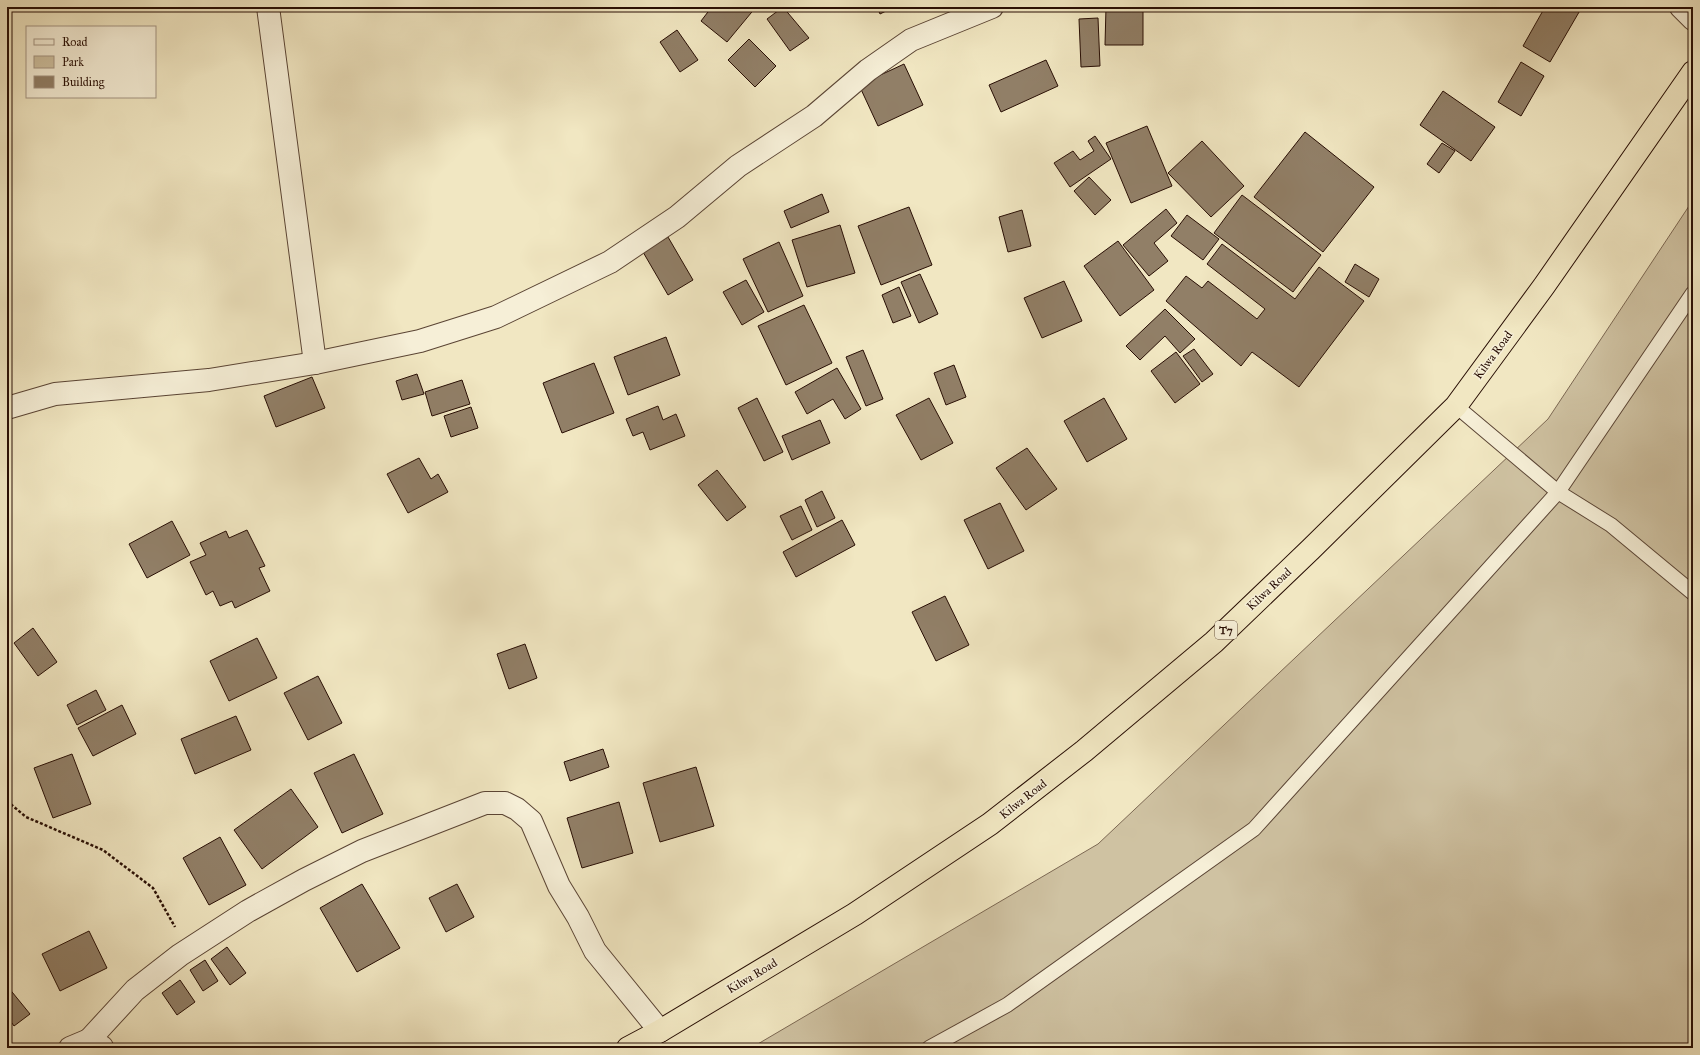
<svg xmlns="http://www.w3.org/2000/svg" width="1700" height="1055" font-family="'IM FELL Great Primer',serif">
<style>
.green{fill:#cfc2a2;stroke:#7c6853}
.building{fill:#917f67;stroke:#280e04}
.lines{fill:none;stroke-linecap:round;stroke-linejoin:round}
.service-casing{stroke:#5a4434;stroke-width:16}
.minor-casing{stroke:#5a4434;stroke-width:24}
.trunk-casing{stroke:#280e04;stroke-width:24}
.path{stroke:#280e04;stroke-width:2.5;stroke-dasharray:3 2;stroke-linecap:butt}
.service{stroke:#f6efd7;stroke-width:14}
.minor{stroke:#f6efd7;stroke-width:22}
.trunk{stroke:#f1e7c2;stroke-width:22}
.labels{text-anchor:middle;stroke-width:3;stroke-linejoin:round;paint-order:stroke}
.shield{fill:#f6efd7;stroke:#665243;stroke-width:1}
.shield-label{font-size:11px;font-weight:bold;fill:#280e04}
.street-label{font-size:12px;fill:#280e04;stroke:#f6efd7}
</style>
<rect width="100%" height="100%" fill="#f1e7c2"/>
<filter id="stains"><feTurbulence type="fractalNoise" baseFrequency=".005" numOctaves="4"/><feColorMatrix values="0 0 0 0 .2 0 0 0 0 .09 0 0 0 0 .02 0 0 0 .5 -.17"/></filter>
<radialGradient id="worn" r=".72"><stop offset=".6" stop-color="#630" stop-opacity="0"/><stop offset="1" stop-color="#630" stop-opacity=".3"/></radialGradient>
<polygon class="green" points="1693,200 1693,1048 751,1048 1098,844 1548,419"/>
<g class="building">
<polygon points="710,7 756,7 727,42 701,21 711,8"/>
<polygon points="783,7 809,38 790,51 767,19"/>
<polygon points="877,7 894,7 880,14"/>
<polygon points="1106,7 1143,7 1143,45 1105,45"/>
<polygon points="1545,7 1582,7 1550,62 1523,46"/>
<polygon points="1098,18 1100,66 1081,67 1079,19"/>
<polygon points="677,30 698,60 680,72 660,42"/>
<polygon points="749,39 776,66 755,87 728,60"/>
<polygon points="1046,60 1058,86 1001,112 989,85"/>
<polygon points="1521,62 1544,76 1521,116 1498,102"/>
<polygon points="904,64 923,105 878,126 859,85"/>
<polygon points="1443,91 1495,127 1471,161 1420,125"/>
<polygon points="1147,126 1172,186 1131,203 1106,143"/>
<polygon points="1305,132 1374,187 1323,252 1254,197"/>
<polygon points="1095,136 1111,159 1070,187 1054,163 1073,151 1080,160 1094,151 1088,141"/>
<polygon points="1202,141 1244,186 1211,217 1168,173"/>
<polygon points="1442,143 1455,151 1439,173 1427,164"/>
<polygon points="1089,177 1111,200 1095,215 1074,191"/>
<polygon points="822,194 829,212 791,228 784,211"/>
<polygon points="1242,195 1321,255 1293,292 1214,233"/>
<polygon points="909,207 932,265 881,285 858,226"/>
<polygon points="1166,209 1177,223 1154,243 1168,261 1149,276 1123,245"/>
<polygon points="1022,210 1031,246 1008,252 999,217"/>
<polygon points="1187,215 1219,239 1203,260 1171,236"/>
<polygon points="840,225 855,273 807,287 792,240"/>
<polygon points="668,237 693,280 668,295 643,252"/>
<polygon points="1118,241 1154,290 1120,316 1084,266"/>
<polygon points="779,242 803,296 768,312 743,259"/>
<polygon points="1222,244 1295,299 1319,267 1364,301 1299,387 1252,352 1241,366 1166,301 1186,276 1202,288 1208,281 1257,319 1265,309 1207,264"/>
<polygon points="1355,264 1379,279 1369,297 1345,282"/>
<polygon points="920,274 938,314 919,323 901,282"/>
<polygon points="746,280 764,312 742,325 723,292"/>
<polygon points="1064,281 1082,321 1042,338 1024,298"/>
<polygon points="899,287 911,316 893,323 882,295"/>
<polygon points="804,305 832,363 786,385 758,326"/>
<polygon points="1165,309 1195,339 1180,353 1165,336 1140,360 1126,346"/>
<polygon points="666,337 680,375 628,395 614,357"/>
<polygon points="1194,349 1213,374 1202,382 1183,356"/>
<polygon points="863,350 883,399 866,406 846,357"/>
<polygon points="1176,352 1200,384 1175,403 1151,371"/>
<polygon points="594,363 614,413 562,433 543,383"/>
<polygon points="954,365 966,397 946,405 934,373"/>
<polygon points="837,368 861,409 845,419 833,399 807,414 795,392"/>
<polygon points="417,374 424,394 402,400 396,381"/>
<polygon points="312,377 325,408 276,427 264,396"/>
<polygon points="462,380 470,404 432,416 425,392"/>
<polygon points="757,398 783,452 764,461 738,408"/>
<polygon points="929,398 953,443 921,460 896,415"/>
<polygon points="1104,398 1127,439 1087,462 1064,421"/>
<polygon points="658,406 663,420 676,414 685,436 650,450 643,432 633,436 626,419"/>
<polygon points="471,407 478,428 451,437 444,416"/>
<polygon points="820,420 830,443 792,460 782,436"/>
<polygon points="1027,448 1057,489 1026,510 996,468"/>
<polygon points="419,458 431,479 438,474 448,492 408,513 387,474"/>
<polygon points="717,470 746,507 727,521 698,485"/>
<polygon points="822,491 835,518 817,527 805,500"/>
<polygon points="1000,503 1024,551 988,569 964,520"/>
<polygon points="801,506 812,530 792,540 780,516"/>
<polygon points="842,520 855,545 796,577 783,552"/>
<polygon points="172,521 190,555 147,578 129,544"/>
<polygon points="247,530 265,566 259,568 270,591 235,608 232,601 220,606 213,591 206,595 190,562 206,555 200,543 226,531 229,538"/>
<polygon points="945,596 969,645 936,661 912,612"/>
<polygon points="33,628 57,662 38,676 14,643"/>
<polygon points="257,638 277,678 229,701 210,661"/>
<polygon points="525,644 537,678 509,689 497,654"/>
<polygon points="318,676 342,723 308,740 284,693"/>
<polygon points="96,690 106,710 77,725 67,705"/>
<polygon points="122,705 136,734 93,756 78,728"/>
<polygon points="236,716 251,750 195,774 181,739"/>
<polygon points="603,749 609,767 570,781 564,762"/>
<polygon points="72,754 91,804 53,818 34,768"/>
<polygon points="354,754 383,814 342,833 314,773"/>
<polygon points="696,767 714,826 660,842 643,783"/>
<polygon points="291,789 318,827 262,869 234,830"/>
<polygon points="619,802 633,853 582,868 567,818"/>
<polygon points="220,837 246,885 209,905 183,858"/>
<polygon points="362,884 400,948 357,972 320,908"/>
<polygon points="457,884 474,917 446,932 429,898"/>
<polygon points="89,931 107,968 60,991 42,954"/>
<polygon points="227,947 246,973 230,985 211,959"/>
<polygon points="205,960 218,981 203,991 190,970"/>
<polygon points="180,980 195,1002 177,1015 162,993"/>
<polygon points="8,987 30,1014 14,1026 7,1016"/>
</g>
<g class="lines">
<defs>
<g id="service">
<polyline points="1456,406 1558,492 1611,525 1693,593"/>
<polyline points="929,1048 1007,1005 1254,829 1558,492 1693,293"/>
</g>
<g id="minor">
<polyline points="268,7 315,363"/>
<polyline points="1681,7 1693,19"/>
<polyline points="7,408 55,394 209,380 315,363 420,341 496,317 610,262 677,217 738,166 814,116 868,70 911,40 992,7"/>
<polyline points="89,1040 135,990 180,955 248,911 304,880 362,851 485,803 505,803 517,809 531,821 559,886 578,917 595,951 660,1031"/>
<polyline points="70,1048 89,1040 102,1047"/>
</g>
<polyline id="trunk" points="628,1048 660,1031 855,914 990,824 1084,751 1214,642 1311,549 1456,406 1544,286 1693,72"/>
</defs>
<use href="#service" class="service-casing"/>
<use href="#minor" class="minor-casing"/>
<use href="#trunk" class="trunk-casing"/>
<polyline class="path" points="7,801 26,817 103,850 153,888 175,927"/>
<use href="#service" class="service"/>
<use href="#minor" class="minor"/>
<use href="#trunk" class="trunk"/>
</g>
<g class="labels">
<rect class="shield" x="1215" y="621" width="22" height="18" rx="3"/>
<g class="shield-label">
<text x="1226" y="634">T7</text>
</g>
<g class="street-label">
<text transform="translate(1493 355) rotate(-54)" y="4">Kilwa Road</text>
<text transform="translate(1269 589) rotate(-43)" y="4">Kilwa Road</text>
<text transform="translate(1023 799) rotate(-38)" y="4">Kilwa Road</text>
<text transform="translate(752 976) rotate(-31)" y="4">Kilwa Road</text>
</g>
</g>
<rect width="1700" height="1055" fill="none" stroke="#f1e7c2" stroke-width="24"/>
<rect x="8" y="8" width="1684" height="1039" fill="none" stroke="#280e04" stroke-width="2"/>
<rect x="12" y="12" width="1676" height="1031" fill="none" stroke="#280e04"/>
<rect x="26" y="26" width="130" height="72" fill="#f6efd7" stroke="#a49583"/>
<rect x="34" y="39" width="20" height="6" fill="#f6efd7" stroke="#a49583"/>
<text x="62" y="46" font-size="12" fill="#280e04">Road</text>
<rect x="34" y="56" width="20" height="12" fill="#cfc2a2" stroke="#a49583"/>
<text x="62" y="66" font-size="12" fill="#280e04">Park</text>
<rect x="34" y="76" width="20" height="12" fill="#917f67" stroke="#a49583"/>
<text x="62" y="86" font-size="12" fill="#280e04">Building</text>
<rect width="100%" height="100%" filter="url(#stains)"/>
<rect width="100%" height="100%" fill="url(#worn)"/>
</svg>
